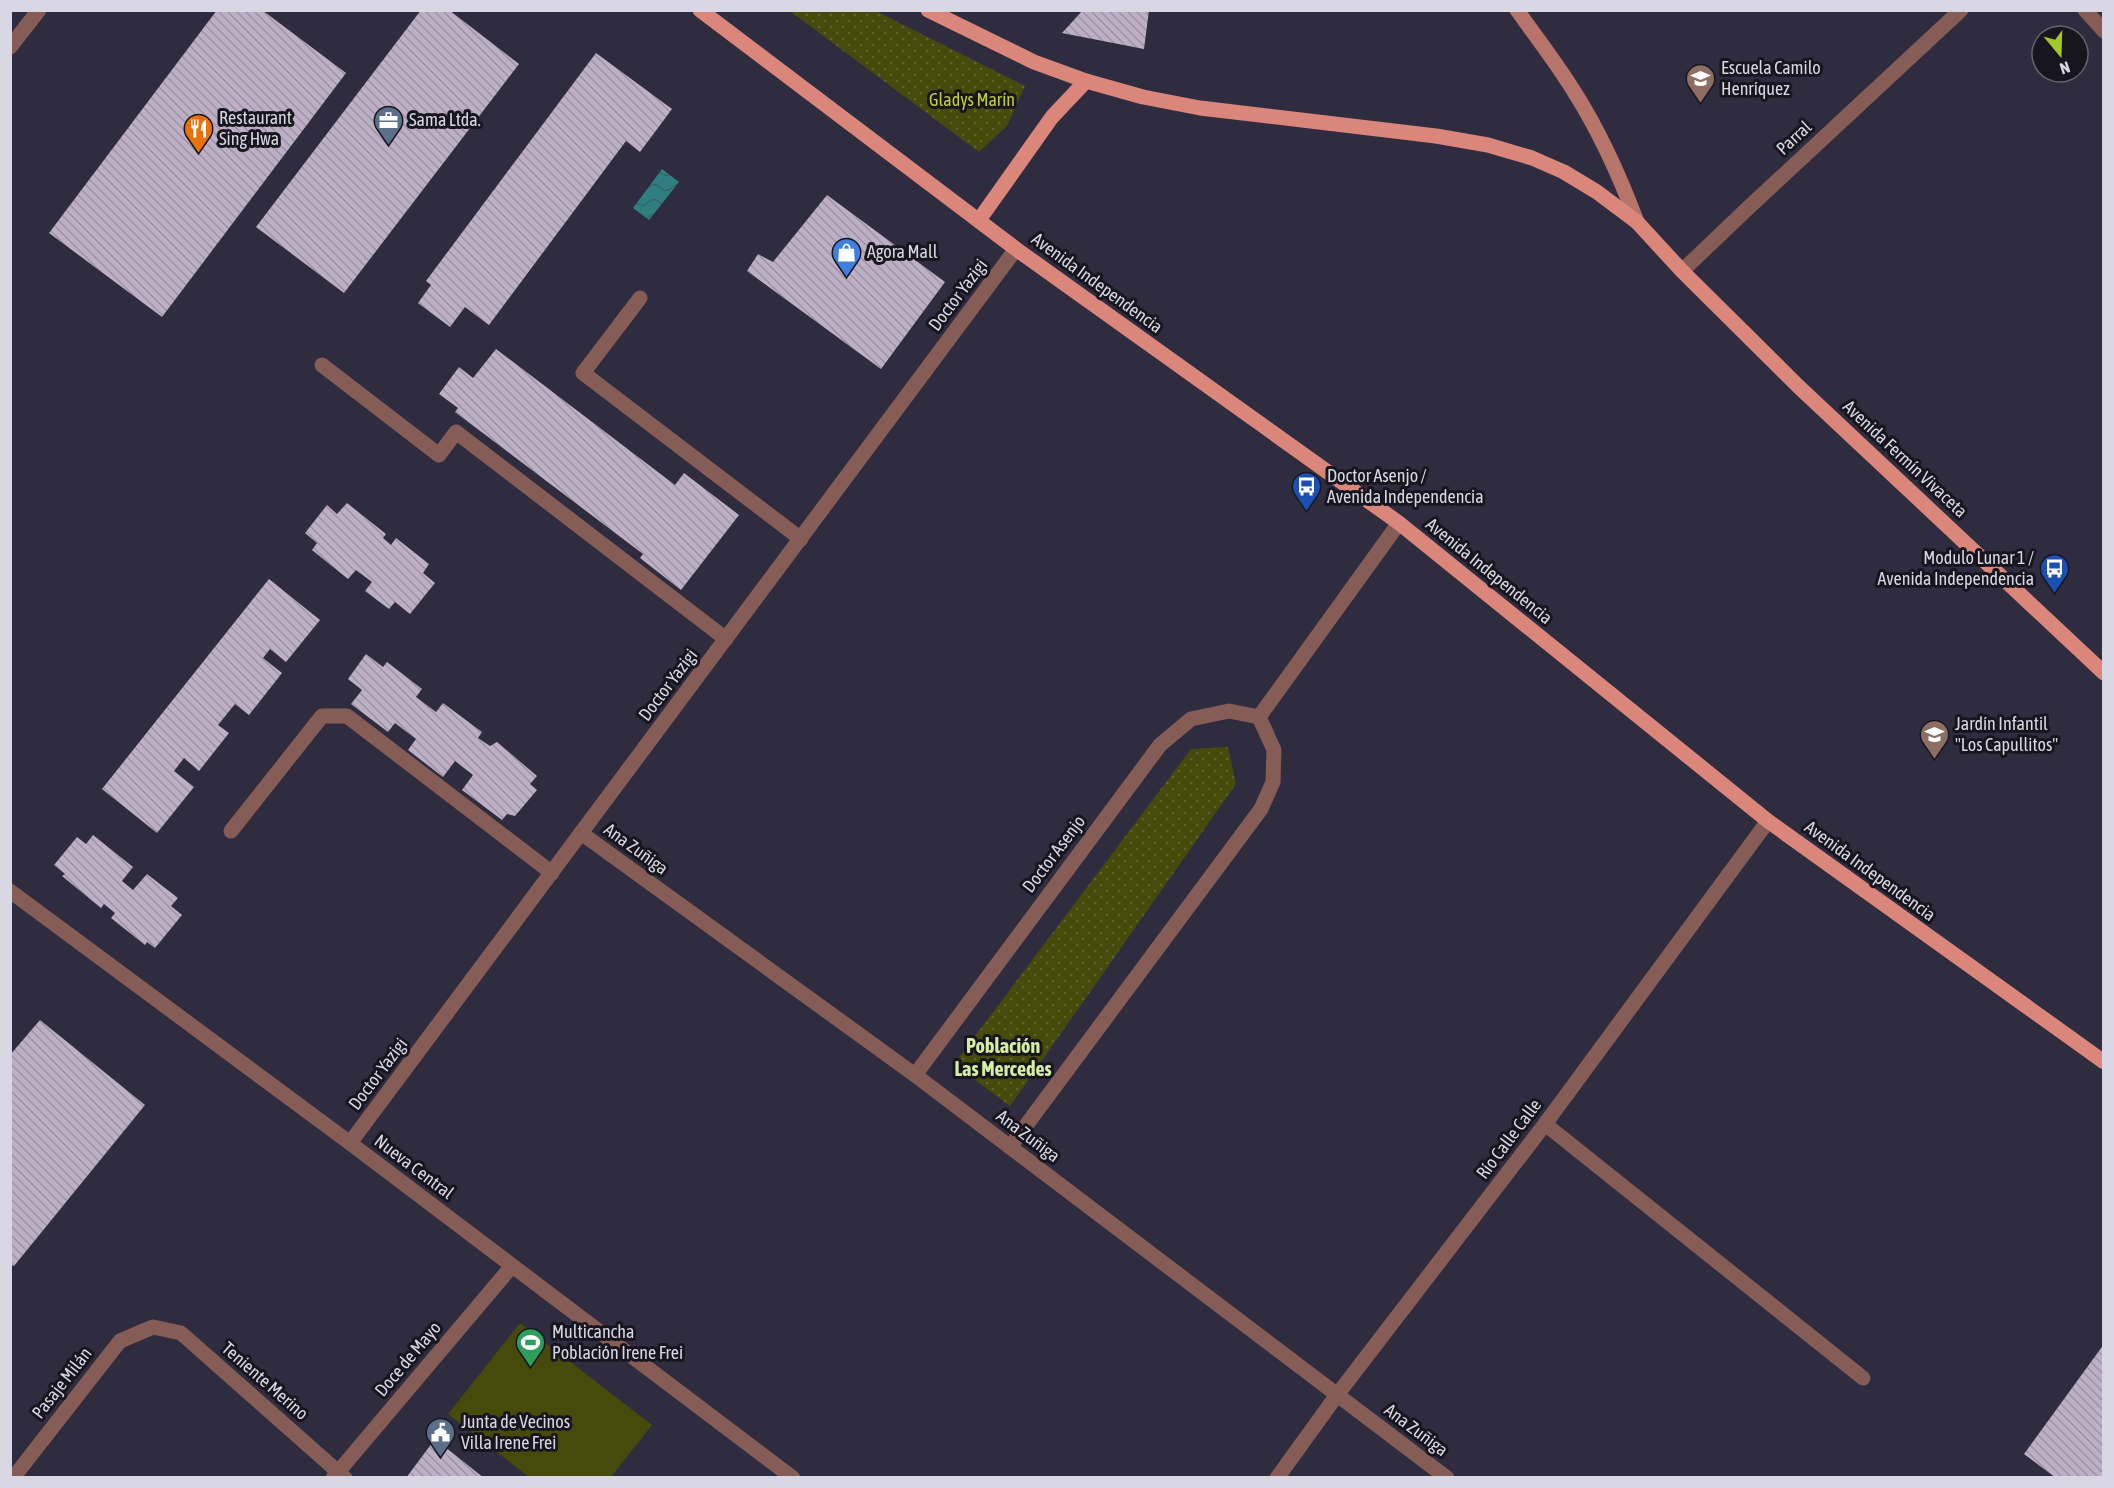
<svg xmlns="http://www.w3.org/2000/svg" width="2114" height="1488" font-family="'Asap Condensed',sans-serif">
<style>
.green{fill:#464a0b}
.park{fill:url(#park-dots)}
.water{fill:url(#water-waves)}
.building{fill:url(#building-back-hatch)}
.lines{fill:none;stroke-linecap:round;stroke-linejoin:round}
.lane{stroke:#865c56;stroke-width:15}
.street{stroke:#865c56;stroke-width:15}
.secondary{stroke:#b6746b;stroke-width:15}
.primary{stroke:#db867b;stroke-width:15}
.labels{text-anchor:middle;stroke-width:6;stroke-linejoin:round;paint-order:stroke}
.poi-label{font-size:18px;fill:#d9d7e3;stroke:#17161f;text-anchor:start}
.park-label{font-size:18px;fill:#c3cb43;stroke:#17161f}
.street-label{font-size:18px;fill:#d9d7e3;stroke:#17161f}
.neighbourhood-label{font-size:20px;font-weight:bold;fill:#d6eea3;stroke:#17161f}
</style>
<defs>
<pattern id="park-dots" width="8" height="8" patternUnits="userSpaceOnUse" patternTransform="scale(1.5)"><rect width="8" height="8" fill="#464a0b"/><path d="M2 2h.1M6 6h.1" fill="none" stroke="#60632e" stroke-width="1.8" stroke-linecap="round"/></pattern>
<pattern id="water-waves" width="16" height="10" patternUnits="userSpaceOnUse" patternTransform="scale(1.5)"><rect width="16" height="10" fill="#2f7e80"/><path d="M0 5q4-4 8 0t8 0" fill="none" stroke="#366568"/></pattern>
<pattern id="building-back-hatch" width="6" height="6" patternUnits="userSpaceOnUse" patternTransform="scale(1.5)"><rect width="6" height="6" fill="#bdafc5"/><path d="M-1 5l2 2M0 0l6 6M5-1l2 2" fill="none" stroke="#9e93a5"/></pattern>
</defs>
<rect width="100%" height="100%" fill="#302c3f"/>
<polygon class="green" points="520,1323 652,1425 611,1477 529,1477 448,1414"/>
<g class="park">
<polygon points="790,11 876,11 1025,86 1007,126 979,152"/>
<polygon points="1228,747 1236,784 1010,1106 954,1064 1191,749"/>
</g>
<polygon class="water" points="662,169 679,182 649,220 633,208"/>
<g class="building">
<polygon points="217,10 262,10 346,73 162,317 49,233"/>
<polygon points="421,10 449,10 519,64 344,293 256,227"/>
<polygon points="1083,10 1149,10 1144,49 1062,33"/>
<polygon points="596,53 672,109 640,152 626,141 489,325 465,307 450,327 418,303 431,285 426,281"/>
<polygon points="827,195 945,282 881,369 747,271 758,254 773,262"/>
<polygon points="496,349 675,485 684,473 739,515 681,590 640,558 643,554 455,412 458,408 439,394 459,367 473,378"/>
<polygon points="347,503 386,534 383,538 391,545 396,538 429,564 423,573 435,583 410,614 395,602 389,609 365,591 372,582 356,570 348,579 312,550 317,543 305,533 327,505 337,514"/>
<polygon points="269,579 320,620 286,662 270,649 263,658 282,673 249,715 235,704 218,725 229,733 199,771 184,758 174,771 194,787 157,833 102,789"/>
<polygon points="366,654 383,667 387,662 422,689 416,697 436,712 443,703 482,732 478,738 490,746 497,742 537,776 530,784 537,790 515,816 507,814 502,820 462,790 473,775 455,761 443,777 408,750 416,739 395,723 388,732 351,704 362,690 348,679"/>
<polygon points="93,835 133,867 122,881 133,890 147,874 178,898 171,906 182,915 155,948 147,942 145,945 111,918 115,913 104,904 101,908 62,876 65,874 54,865 77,837 86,844"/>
<polygon points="40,1020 145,1105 14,1266 10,1264 10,1055"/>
<polygon points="2104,1344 2104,1478 2056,1478 2024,1454"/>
<polygon points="435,1439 484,1478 406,1478"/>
</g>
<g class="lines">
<g class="lane">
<polyline points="640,298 583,373 801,539"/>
<polyline points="322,365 439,455 456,432 726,639"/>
<polyline points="231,831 322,716 347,716 552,873"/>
<polyline points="1545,1124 1863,1378"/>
</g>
<g class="street">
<polyline points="2085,10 2104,31"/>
<polyline points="10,47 39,10"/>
<polyline points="1682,271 1747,209 1961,10"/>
<polyline points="1259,717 1399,523"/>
<polyline points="581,833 915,1075 1447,1478"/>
<polyline points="10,891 350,1143 793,1478"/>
<polyline points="915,1075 1160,745 1191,719 1229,711 1259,717 1274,750 1273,782 1261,809 1010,1147"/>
<polyline points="350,1143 1016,249"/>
<polyline points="13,1478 120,1341 153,1327 181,1333 345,1478"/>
<polyline points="333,1478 512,1266"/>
<polyline points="1277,1478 1337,1395 1545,1124 1768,821"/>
</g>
<path class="secondary" d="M1517 10C1537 38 1558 65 1575 93 1601 134 1620 177 1637 222"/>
<g class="primary">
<polyline points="700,10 1016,249 1399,523 1768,821 2104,1062"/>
<polyline points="928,10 1034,62 1086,81 1143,97 1200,108 1436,136 1488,145 1532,158 1564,172 1597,192 1637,222 1682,271 1799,387 2104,673"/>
<polyline points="979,220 1052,117 1086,81"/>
</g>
</g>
<defs>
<symbol id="school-pin" viewBox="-11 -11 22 30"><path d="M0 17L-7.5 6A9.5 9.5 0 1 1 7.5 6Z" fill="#8d6e63" stroke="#17161f"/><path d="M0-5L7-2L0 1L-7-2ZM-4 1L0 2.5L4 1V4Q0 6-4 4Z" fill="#fff"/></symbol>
<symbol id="office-pin" viewBox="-11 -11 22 30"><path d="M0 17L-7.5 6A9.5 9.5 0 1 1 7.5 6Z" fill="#5c6f8a" stroke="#17161f"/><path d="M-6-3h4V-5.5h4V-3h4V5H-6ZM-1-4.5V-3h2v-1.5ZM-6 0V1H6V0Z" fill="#fff"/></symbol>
<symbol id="restaurant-pin" viewBox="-11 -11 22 30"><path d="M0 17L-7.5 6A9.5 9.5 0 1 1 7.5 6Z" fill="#e8710a" stroke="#17161f"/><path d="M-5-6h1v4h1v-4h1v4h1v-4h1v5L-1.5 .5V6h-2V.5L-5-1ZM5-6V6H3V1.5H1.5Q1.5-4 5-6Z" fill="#fff"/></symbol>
<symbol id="shop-pin" viewBox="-11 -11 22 30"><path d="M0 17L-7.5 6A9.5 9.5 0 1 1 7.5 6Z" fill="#3f7fe0" stroke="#17161f"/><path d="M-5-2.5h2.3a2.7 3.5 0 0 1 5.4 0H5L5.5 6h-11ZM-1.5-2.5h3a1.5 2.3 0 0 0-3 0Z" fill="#fff"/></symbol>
<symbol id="bus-pin" viewBox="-11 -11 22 30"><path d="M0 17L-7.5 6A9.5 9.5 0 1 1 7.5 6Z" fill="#1a4fb4" stroke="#17161f"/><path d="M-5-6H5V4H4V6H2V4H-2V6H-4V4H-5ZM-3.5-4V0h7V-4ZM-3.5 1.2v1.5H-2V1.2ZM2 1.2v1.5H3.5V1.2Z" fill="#fff"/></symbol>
<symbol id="stadium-pin" viewBox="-11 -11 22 30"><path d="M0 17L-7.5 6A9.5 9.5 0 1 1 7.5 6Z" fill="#2e9e5b" stroke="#17161f"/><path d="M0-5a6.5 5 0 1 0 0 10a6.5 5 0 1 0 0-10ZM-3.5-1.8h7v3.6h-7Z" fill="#fff"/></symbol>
<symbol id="civic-pin" viewBox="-11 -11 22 30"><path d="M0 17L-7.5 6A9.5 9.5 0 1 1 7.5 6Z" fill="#5c6f8a" stroke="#17161f"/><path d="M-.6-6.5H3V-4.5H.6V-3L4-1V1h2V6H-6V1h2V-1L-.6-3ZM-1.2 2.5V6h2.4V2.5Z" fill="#fff"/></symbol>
</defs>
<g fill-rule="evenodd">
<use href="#school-pin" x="1684" y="62" width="33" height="45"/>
<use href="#office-pin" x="372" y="104" width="33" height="45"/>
<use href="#restaurant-pin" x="182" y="112" width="33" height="45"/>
<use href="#shop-pin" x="830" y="236" width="33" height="45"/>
<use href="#bus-pin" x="1290" y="470" width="33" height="45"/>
<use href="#bus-pin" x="2038" y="552" width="33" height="45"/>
<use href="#school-pin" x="1918" y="718" width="33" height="45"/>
<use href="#stadium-pin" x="514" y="1326" width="33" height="45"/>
<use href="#civic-pin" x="424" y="1416" width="33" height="45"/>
</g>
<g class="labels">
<g class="poi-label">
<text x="1721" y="74">Escuela Camilo<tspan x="1721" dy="21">Henríquez</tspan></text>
<text x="219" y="124">Restaurant<tspan x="219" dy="21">Sing Hwa</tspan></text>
<text x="409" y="126">Sama Ltda.</text>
<text x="867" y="258">Agora Mall</text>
<text x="1327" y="482">Doctor Asenjo /<tspan x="1327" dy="21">Avenida Independencia</tspan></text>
<text x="2034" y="564" text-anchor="end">Modulo Lunar 1 /<tspan x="2034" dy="21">Avenida Independencia</tspan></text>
<text x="1955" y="730">Jardín Infantil<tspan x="1955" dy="21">"Los Capullitos"</tspan></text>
<text x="552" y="1338">Multicancha<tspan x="552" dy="21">Población Irene Frei</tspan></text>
<text x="461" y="1428">Junta de Vecinos<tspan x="461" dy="21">Villa Irene Frei</tspan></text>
</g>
<g class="park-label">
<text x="972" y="106">Gladys Marín</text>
</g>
<g class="street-label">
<text transform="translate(1794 138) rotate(-43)" y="6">Parral</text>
<text transform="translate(1097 283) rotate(36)" y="6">Avenida Independencia</text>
<text transform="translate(958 295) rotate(-53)" y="6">Doctor Yazigi</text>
<text transform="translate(1905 459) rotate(43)" y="6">Avenida Fermín Vivaceta</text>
<text transform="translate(1489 571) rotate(39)" y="6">Avenida Independencia</text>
<text transform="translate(668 685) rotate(-53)" y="6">Doctor Yazigi</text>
<text transform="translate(636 849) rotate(36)" y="6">Ana Zuñiga</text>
<text transform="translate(1054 854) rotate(-53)" y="6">Doctor Asenjo</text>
<text transform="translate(1870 871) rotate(36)" y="6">Avenida Independencia</text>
<text transform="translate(378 1074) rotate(-53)" y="6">Doctor Yazigi</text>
<text transform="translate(1028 1136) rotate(37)" y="6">Ana Zuñiga</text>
<text transform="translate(1509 1139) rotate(-53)" y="6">Río Calle Calle</text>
<text transform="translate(414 1167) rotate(37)" y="6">Nueva Central</text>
<text transform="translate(408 1359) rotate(-50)" y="6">Doce de Mayo</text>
<text transform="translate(265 1381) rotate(41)" y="6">Teniente Merino</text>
<text transform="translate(62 1383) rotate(-52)" y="6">Pasaje Milán</text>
<text transform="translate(1416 1430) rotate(37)" y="6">Ana Zuñiga</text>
</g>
<g class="neighbourhood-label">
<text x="1003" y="1053">Población<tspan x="1003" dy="23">Las Mercedes</tspan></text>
</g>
</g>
<rect width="2114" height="1488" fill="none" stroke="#d9d7e3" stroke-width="24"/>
<g transform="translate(2060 54) rotate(161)"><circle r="28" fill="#17161f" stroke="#65636d" stroke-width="1.5"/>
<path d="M0-4.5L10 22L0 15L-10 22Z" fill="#a3c927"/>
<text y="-9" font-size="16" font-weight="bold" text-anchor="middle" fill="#d9d7e3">N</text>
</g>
</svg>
